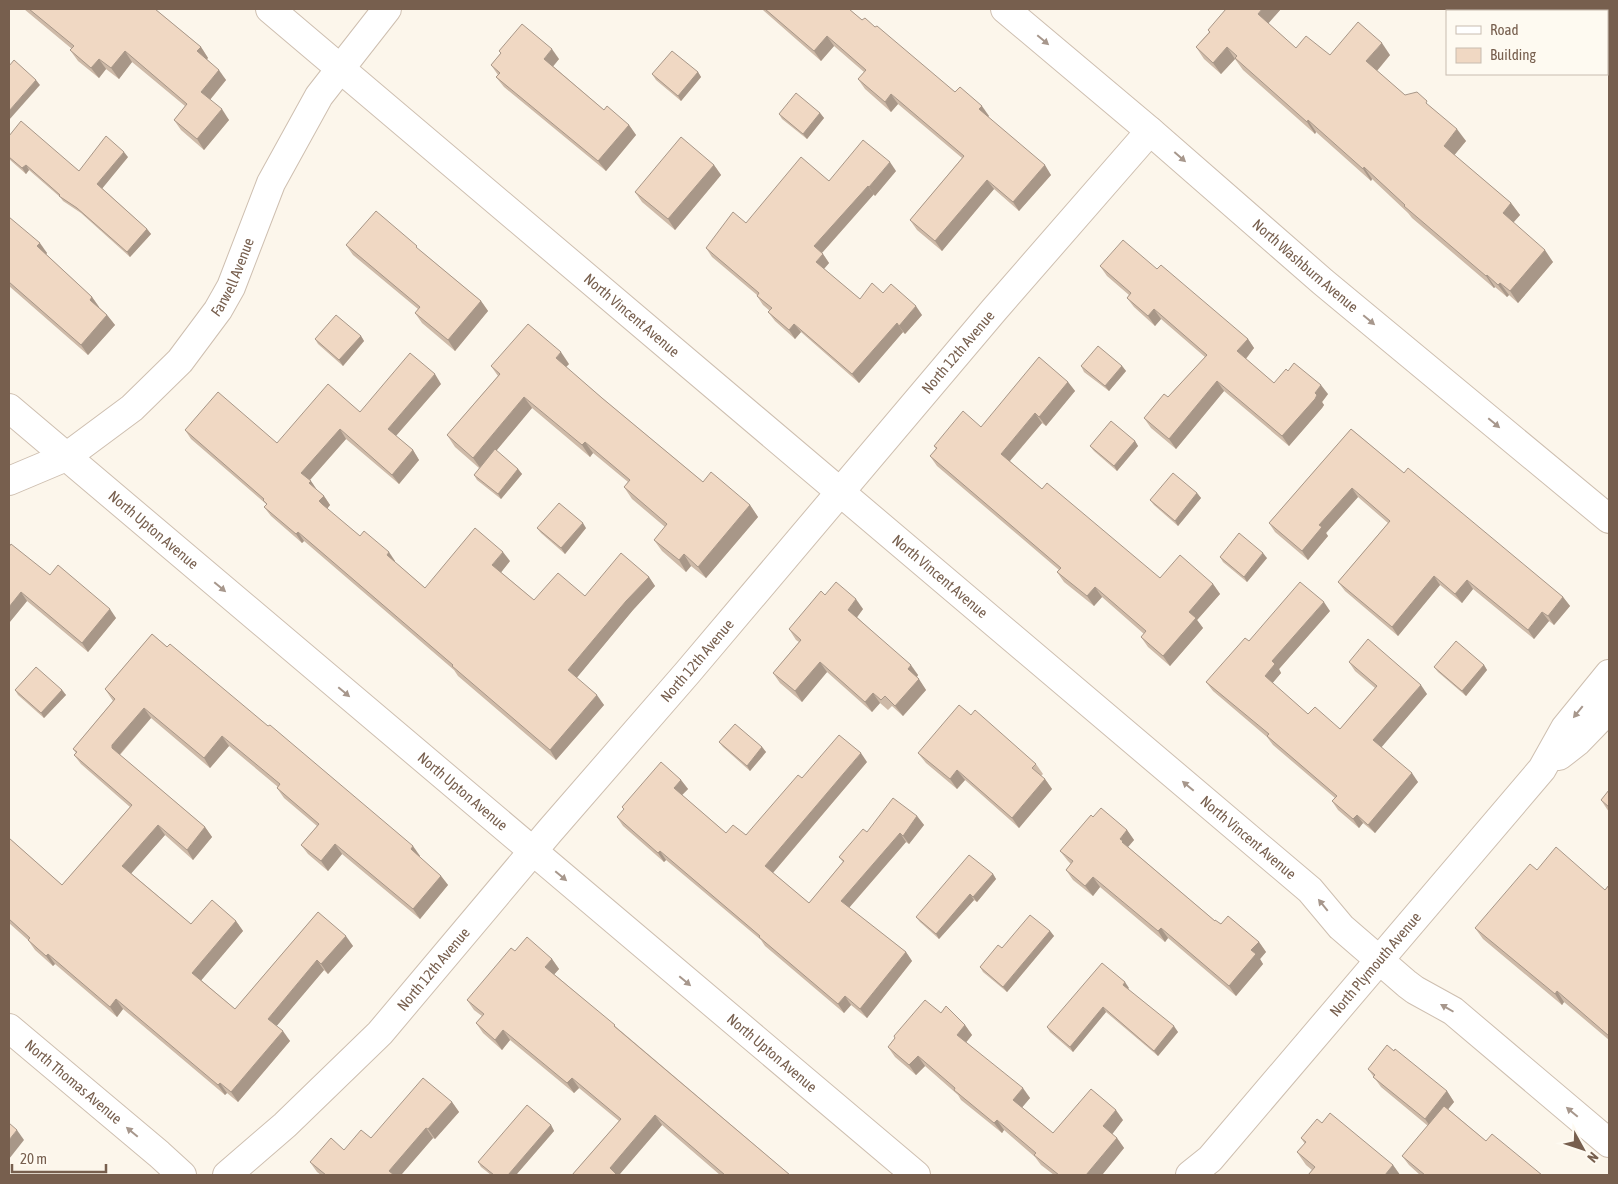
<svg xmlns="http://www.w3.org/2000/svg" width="1618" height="1184" font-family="'Asap Condensed',sans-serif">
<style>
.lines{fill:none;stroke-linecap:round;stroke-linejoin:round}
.minor-casing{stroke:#cebfb0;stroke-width:30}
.minor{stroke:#fff;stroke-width:28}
.wall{fill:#cebaa8}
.shaded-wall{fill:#a89788}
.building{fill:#f0d8c3;stroke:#a89788}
.oneway{fill:#a7978c}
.labels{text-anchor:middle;stroke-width:4.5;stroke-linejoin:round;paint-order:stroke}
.street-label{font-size:15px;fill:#775f4e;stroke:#fefaf1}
</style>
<rect width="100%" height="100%" fill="#fcf6eb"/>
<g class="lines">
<defs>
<g id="minor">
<path id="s1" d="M270 9 1310 890 1341 927 1407 984 1415 990 1453 1011 1609 1143"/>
<path id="s2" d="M1005 9 1150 131 1323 282 1609 519"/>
<path id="s3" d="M9 408 916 1175"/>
<path id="s4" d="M9 481 66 457 132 408 180 361 218 310 231 287 271 183 319 96 387 9"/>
<polyline points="1559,756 1577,742 1609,709"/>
<path id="s5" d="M9 1028 159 1154 182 1175"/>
<path id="s6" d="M227 1175 285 1125 380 1033 549 832 688 672 994 310 1150 131"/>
<path id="s7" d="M1190 1175 1210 1159 1542 769 1565 728 1609 674"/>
</g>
</defs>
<use href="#minor" class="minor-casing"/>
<use href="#minor" class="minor"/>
</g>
<g class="wall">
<polygon points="24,9 155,9 201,47 208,58 207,59 226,80 210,100 229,120 204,150 181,130 174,120 185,106 132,62 119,79 106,69 99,78 78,61 70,50 72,49"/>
<polygon points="762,9 849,9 862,20 955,92 989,116 988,117 1051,175 1019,211 994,189 942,251 917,230 910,220 962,158 898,104 891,112 865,89 858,79 864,72 834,46 821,61 764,11"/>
<polygon points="1281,9 1268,23 1296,48 1330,55 1390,55 1377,71 1405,95 1431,107 1466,141 1454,155 1511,203 1520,215 1513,223 1553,262 1518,303 1509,295 1507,297 1495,287 1494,288 1412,218 1408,213 1372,179 1371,181 1316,132 1315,134 1243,70 1235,59 1221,74 1204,59 1196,47 1209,32 1208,30"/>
<polygon points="499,51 559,59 553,66 604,110 629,125 636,135 606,171 504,87 496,77 498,75 491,65 501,53"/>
<polygon points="698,72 701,77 681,101 656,80 652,74"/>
<polygon points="820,113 824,118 807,139 782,119 779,114"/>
<polygon points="9,136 79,171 128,157 102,188 147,229 151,234 130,257 81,213 63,201 60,197 29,170 26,174 9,159"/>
<polygon points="714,165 721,175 675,230 642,202 635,192"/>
<polygon points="896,171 875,196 874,194 822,253 829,263 824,269 860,299 883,293 922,315 905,334 903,332 859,383 801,332 795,339 775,321 768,312 770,311 763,305 757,296 757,295 712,257 706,248 746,223 829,181"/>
<polygon points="9,217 47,253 46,254 92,297 99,307 107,315 115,325 88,355 9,286"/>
<polygon points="346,245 422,252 481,301 488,311 455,351 422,323 415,313 418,309 353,255"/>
<polygon points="1100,266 1157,269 1248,339 1254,348 1246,359 1274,383 1328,394 1322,402 1324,405 1322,408 1289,446 1224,391 1176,449 1151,428 1144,418 1168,397 1205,357 1161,319 1155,326 1134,307 1127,298 1129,295 1107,276"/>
<polygon points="361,336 364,341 343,366 318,344 315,339"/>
<polygon points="569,364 566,367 602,398 703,482 750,505 758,517 706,578 691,566 686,572 662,551 654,540 665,527 632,499 624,487 628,482 593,453 590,457 532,408 496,451 518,469 522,474 501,499 477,480 474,475 479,468 455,447 447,435 498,376 491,366"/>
<polygon points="1081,366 1122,366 1126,371 1109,391 1084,372"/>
<polygon points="1068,382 1075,391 1046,426 1042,423 1010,461 1042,489 1160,578 1213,584 1220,594 1197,620 1203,628 1170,666 1148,647 1141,637 1144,634 1102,597 1094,606 1064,582 1057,572 1059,570 937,466 930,456 936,449 934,446 981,427"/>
<polygon points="441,384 396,436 413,450 419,460 399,484 346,439 310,480 317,490 324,496 330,505 327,509 360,536 395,561 395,562 425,588 510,561 501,572 534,600 585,596 649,577 655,586 633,610 576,678 604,705 556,760 458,676 454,670 304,541 302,543 271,516 264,507 266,505 266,504 191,439 185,430 277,443 360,412"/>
<polygon points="1351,429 1404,473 1563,597 1570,606 1554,625 1549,621 1534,639 1473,589 1462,603 1440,585 1398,636 1345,591 1338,582 1388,523 1358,497 1326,533 1328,536 1308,560 1275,532 1269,523"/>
<polygon points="1135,441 1138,446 1117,471 1094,451 1090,446"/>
<polygon points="1197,493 1201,498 1178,526 1154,505 1150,500"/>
<polygon points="537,528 586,528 565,554 541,533"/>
<polygon points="9,547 50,575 116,618 88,652 27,601 9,623"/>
<polygon points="1220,557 1267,558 1247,582 1223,562"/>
<polygon points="825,595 863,609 857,617 918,675 917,677 926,690 903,716 892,706 888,710 880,703 872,712 827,672 802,702 780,683 773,673 799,642 796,640 789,629"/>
<polygon points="1330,611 1279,669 1281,673 1272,683 1308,714 1340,729 1375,688 1355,671 1349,662 1427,694 1381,747 1418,782 1375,833 1363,823 1359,828 1338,810 1332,801 1335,798 1273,745 1267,737 1213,691 1206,682 1249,641"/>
<polygon points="152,634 420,856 419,857 441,876 448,885 420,919 342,854 328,871 308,854 301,845 317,826 284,798 277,788 278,787 229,746 210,768 151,718 120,755 205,827 212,837 193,860 165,835 131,873 191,924 236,921 243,931 201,980 235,1009 318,912 353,946 328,974 324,970 276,1026 290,1041 238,1102 227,1093 225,1095 123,1009 117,1017 55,964 53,966 35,950 28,940 9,923 9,838 62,885 130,807 81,764 74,755 76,753 73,749 113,701 105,689"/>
<polygon points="1484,665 1487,670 1466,696 1438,672 1434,667"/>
<polygon points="15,690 62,690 66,695 44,718 18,695"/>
<polygon points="971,715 1036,764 1043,774 1041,776 1045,779 1052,789 1019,828 965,780 957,789 926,763 918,753"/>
<polygon points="719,742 762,747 766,752 750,771 723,747"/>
<polygon points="867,762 773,873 809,903 843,862 839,857 867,832 917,816 924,825 909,844 906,842 849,908 906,952 912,961 867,1018 851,1005 844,1013 765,946 761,940 666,860 664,862 623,826 617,817 624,810 622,807 681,780 688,789 682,795 726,833 746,835 802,778"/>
<polygon points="1609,790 1609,812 1601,800"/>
<polygon points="1093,817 1127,830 1134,840 1128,847 1215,921 1259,942 1266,952 1260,959 1263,964 1236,996 1168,938 1165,942 1100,887 1093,896 1073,880 1066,870 1071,864 1068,861 1060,851"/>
<polygon points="993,874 996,879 977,902 974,900 939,939 920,922 916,917"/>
<polygon points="1609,885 1609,1040 1564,1002 1562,1005 1483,939 1475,928 1605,890"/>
<polygon points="1050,931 1054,936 1007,992 983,972 980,967 1002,948"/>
<polygon points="515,951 552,959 559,969 554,974 790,1175 720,1175 662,1125 619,1175 572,1175 619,1121 579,1088 574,1093 510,1040 502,1050 483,1033 476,1023 482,1016 474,1010 467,1000"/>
<polygon points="1129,988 1128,989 1178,1032 1158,1056 1106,1012 1073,1052 1050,1032 1047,1027"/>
<polygon points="941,1013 965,1025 972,1035 966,1042 1030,1098 1022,1107 1053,1133 1123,1120 1112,1134 1117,1138 1124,1148 1102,1175 1054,1175 1041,1165 1035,1157 1004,1130 1002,1133 961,1100 958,1095 925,1066 916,1075 895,1057 888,1047 895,1038 894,1036"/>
<polygon points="1368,1069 1447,1091 1454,1102 1448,1109 1486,1141 1542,1175 1420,1175 1409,1165 1402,1156 1428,1126 1381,1087"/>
<polygon points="452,1102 459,1112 435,1139 433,1138 401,1175 321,1175 317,1172 310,1162 344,1150"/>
<polygon points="1322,1123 1393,1165 1400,1175 1308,1175 1312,1170 1306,1165 1297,1152 1305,1144 1301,1138"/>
<polygon points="551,1125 554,1131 516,1175 491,1175 481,1167 478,1162"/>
</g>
<g class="shaded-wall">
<polygon points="1262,9 1281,9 1266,26 1258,14"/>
<polygon points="827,36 834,46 821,61 814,51"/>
<polygon points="1382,43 1390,55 1375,73 1366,61"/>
<polygon points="201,47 208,58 204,62 197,51"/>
<polygon points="1227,47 1235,59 1221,74 1213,63"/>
<polygon points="552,49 559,59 551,69 544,59"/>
<polygon points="125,51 132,62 119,79 111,68"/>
<polygon points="99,59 106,69 99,78 91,68"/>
<polygon points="219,70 226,80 208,102 201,92"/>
<polygon points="698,72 701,77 681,101 678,96"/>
<polygon points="36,80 40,85 9,120 9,111"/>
<polygon points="891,94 898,104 891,112 885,102"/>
<polygon points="982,106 989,116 986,119 979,109"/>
<polygon points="222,109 229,120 204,150 197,139"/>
<polygon points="820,113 824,118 807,139 803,134"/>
<polygon points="1308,120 1316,132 1315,134 1307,122"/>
<polygon points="629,125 636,135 606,171 598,161"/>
<polygon points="1457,129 1466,141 1452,158 1444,146"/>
<polygon points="124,152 128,157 101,190 97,184"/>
<polygon points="890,162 896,171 875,196 869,187"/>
<polygon points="26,165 29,170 26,174 22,168"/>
<polygon points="714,165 721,175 675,230 668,219"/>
<polygon points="1045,165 1051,175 1019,211 1013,202"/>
<polygon points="1364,167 1372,179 1371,181 1363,169"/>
<polygon points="987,180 994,189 942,251 935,241"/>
<polygon points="868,186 874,194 820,255 814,246"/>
<polygon points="1511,203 1520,215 1511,225 1503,213"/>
<polygon points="147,229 151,234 130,257 127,252"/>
<polygon points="40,243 47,253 45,256 37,246"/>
<polygon points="1545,250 1553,262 1518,303 1510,291"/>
<polygon points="823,254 829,263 822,271 816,262"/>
<polygon points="1487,275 1495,287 1494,288 1486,276"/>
<polygon points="1500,283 1509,295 1507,297 1498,285"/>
<polygon points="92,297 99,307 97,310 90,300"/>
<polygon points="481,301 488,311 455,351 448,340"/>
<polygon points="916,306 922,315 905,334 899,326"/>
<polygon points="1154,309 1161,319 1155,326 1148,316"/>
<polygon points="107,315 115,325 88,355 81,345"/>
<polygon points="897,323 903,332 859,383 852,374"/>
<polygon points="794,324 801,332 795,339 789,330"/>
<polygon points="361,336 364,341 343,366 339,360"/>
<polygon points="1248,339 1254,348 1244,361 1237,351"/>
<polygon points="561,352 569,364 564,369 556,358"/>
<polygon points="1122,366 1126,371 1109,391 1105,386"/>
<polygon points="435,374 441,384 394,438 388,429"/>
<polygon points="1217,381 1224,391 1176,449 1169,439"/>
<polygon points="1068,382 1075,391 1046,426 1039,417"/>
<polygon points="1321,385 1328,394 1322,402 1324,405 1322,408 1289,446 1282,436"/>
<polygon points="524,397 532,408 481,469 473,458"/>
<polygon points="1035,413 1042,423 1008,463 1001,454"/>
<polygon points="340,429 346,439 308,482 301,473"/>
<polygon points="1135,441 1138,446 1117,471 1114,466"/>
<polygon points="585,442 593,453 590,457 582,445"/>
<polygon points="413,450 419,460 399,484 392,475"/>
<polygon points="518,469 522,474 501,499 498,494"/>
<polygon points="311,481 317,490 309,483"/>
<polygon points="1352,488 1358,497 1326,533 1328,536 1308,560 1302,551 1319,525"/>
<polygon points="1197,493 1201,498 1178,526 1175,521"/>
<polygon points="324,496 330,505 326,510 319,501"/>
<polygon points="750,505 758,517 706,578 698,567"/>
<polygon points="583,523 586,528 565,554 561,548"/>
<polygon points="298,532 304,541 302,543 296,534"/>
<polygon points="389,552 395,561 393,564 387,555"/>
<polygon points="503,552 510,561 499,575 492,565"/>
<polygon points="1263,553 1267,558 1247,582 1244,577"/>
<polygon points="684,554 691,566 686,572 679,560"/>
<polygon points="1434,576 1440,585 1398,636 1392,627"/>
<polygon points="649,577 655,586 633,610 575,680 568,670 626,601"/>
<polygon points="1467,580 1473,589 1462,603 1455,594"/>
<polygon points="1213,584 1220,594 1197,620 1203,628 1170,666 1163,656 1189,612"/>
<polygon points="1095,587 1102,597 1094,606 1087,596"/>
<polygon points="21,592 27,601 9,623 9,607"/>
<polygon points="1563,597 1570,606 1554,625 1548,616"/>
<polygon points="856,599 863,609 855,620 848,610"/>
<polygon points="1324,602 1330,611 1279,669 1281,673 1271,685 1265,676 1272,661"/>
<polygon points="110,609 116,618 88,652 82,643"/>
<polygon points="1542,612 1549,621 1534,639 1528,630"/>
<polygon points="820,662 827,672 802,702 795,691"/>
<polygon points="911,665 918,675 915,680 908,669"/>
<polygon points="1484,665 1487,670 1466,696 1462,691"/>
<polygon points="919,679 926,690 903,716 895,706"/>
<polygon points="1421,685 1427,694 1380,749 1373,740"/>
<polygon points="62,690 66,695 44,718 41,713"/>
<polygon points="873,693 880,703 872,712 865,702"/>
<polygon points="597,695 604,705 556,760 550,750"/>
<polygon points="144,708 151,718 119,755 112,748 112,745"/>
<polygon points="222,736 229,746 210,768 204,758"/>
<polygon points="762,747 766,752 750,771 747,766"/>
<polygon points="861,753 867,762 771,875 765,866"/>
<polygon points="957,770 965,780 957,789 950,779"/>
<polygon points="1412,773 1418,782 1375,833 1368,825"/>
<polygon points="1045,779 1052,789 1019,828 1012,818"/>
<polygon points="681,780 688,789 680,797 674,788"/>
<polygon points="1357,815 1363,823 1359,828 1353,819"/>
<polygon points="917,816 924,825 909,844 903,836"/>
<polygon points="158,825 165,835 129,876 122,866"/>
<polygon points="205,827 212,837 193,860 187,850"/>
<polygon points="1127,830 1134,840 1127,848 1129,853 1120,839"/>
<polygon points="900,833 906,842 847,910 841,901"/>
<polygon points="335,844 342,854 328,871 321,861"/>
<polygon points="413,846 420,856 418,859 411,849"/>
<polygon points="660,851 666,860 664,862 658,853"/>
<polygon points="993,874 996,879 977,902 973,897"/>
<polygon points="441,876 448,885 420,919 413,909"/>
<polygon points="1093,877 1100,887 1093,896 1085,886"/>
<polygon points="970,894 974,900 939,939 936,934"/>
<polygon points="236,921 243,931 199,983 192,973"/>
<polygon points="1161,928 1168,938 1165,942 1158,931"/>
<polygon points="1050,931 1054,936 1007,992 1003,987"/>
<polygon points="346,936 353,946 328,974 321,964"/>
<polygon points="1259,942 1266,952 1260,959 1263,964 1236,996 1229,986 1251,950"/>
<polygon points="906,952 912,961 867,1018 860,1009"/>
<polygon points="48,954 55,964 53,966 46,956"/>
<polygon points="552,959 559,969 552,977 545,967"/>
<polygon points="317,960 324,970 275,1028 268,1019"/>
<polygon points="1125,982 1129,988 1127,990 1123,985"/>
<polygon points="1557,991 1564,1002 1562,1005 1555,994"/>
<polygon points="845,996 851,1005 844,1013 838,1004"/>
<polygon points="116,999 123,1009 117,1017 110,1007"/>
<polygon points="1103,1007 1106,1012 1073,1052 1070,1047"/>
<polygon points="965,1025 972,1035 964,1045 957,1035"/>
<polygon points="1174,1026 1178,1032 1158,1056 1154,1051"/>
<polygon points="503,1030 510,1040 502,1050 495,1040"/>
<polygon points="283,1031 290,1041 238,1102 231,1092"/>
<polygon points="918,1056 925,1066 916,1075 909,1065"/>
<polygon points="572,1078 579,1088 574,1093 567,1083"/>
<polygon points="220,1083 227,1093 225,1095 218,1085"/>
<polygon points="1023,1088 1030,1098 1020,1110 1013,1100"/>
<polygon points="1447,1091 1454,1102 1432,1129 1425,1119"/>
<polygon points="452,1102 459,1112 435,1139 428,1129"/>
<polygon points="1116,1110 1123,1120 1110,1137 1103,1126"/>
<polygon points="655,1115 662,1125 619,1175 615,1175 610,1168"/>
<polygon points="997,1120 1004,1130 1002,1133 994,1123"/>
<polygon points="551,1125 554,1131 516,1175 508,1175"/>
<polygon points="426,1128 433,1138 401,1175 392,1175 389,1171"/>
<polygon points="17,1130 24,1140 9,1159 9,1140"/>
<polygon points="1117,1138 1124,1148 1102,1175 1086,1175"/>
<polygon points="1393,1165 1400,1175 1385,1175"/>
</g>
<g class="building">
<polygon points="29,9 155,9 201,47 197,51 219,70 201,92 222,109 197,139 174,120 187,104 125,51 111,68 99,59 91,68 70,50 74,46"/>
<polygon points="765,9 849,9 862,20 865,18 875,27 877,26 955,92 960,87 982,106 979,109 1045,165 1013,202 987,180 935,241 910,220 964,156 891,94 885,102 858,79 866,70 827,36 814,51"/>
<polygon points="1226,9 1262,9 1258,14 1296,48 1306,36 1330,55 1358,22 1382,43 1366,61 1405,95 1417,92 1427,101 1426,103 1457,129 1444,146 1511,203 1503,213 1545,250 1510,291 1500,283 1498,285 1487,275 1486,276 1404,206 1405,205 1364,167 1363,169 1308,120 1307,122 1235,58 1237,56 1227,47 1213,63 1196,47 1210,32 1208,30"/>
<polygon points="522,24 552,49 544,59 604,110 607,106 629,125 598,161 496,77 500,73 491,65 501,53 499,51"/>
<polygon points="672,51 698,72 678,96 652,74"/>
<polygon points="14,60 36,80 9,111 9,66"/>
<polygon points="796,93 820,113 803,134 779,114"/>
<polygon points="21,121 79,171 106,136 124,152 97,184 147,229 127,252 77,208 59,196 60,195 26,165 22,168 9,157 9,136"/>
<polygon points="681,137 714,165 668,219 635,192"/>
<polygon points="863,140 890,162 869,187 868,186 814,246 823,254 816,262 860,299 872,283 883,293 891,284 916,306 899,326 897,323 852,374 794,324 789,330 768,312 772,308 757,296 759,293 706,248 733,212 746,223 801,157 829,181"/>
<polygon points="376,211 417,246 416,247 481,301 448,340 415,313 420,307 346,245"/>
<polygon points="9,217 40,243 37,246 92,297 90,300 107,315 81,345 9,282"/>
<polygon points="1123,240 1157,269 1161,265 1248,339 1237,351 1274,383 1286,369 1288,371 1294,363 1321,385 1315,393 1317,395 1315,399 1282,436 1217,381 1169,439 1144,418 1164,394 1168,397 1207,355 1154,309 1148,316 1127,298 1131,293 1100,266"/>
<polygon points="336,315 361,336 339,360 315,339"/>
<polygon points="528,324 561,352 556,358 602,398 703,482 711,472 750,505 698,567 684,554 679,560 654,540 667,524 624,487 630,480 585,442 582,445 524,397 473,458 447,435 500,374 491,366"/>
<polygon points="1098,346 1122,366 1105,386 1081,366"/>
<polygon points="410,353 435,374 388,429 413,450 392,475 340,429 301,473 311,481 309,483 324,496 319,501 322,504 360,536 364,531 389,552 387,555 425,588 475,528 503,552 492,565 534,600 558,573 585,596 621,553 649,577 626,601 568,670 597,695 550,750 452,666 453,665 298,532 296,534 264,507 267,504 263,500 264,499 185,430 218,392 277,443 328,384 360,412"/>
<polygon points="1039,357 1068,382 1039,417 1035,413 1001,454 1042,489 1047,483 1160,578 1180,555 1213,584 1189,612 1196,618 1163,656 1141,637 1146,631 1095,587 1087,596 1057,572 1061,568 930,456 937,448 934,446 963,411 981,427"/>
<polygon points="1111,421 1135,441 1114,466 1090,446"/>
<polygon points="1351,429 1404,473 1408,468 1563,597 1548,616 1542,612 1528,630 1467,580 1455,594 1434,576 1392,627 1338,582 1390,521 1352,488 1319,525 1322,527 1302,551 1269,523"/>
<polygon points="495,449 518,469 498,494 474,475"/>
<polygon points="1173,473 1197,493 1175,521 1150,500"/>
<polygon points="559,503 583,523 561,548 537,528"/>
<polygon points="1239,533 1263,553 1244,577 1220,557"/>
<polygon points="11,544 50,575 58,565 110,609 82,643 21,592 9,607 9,547"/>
<polygon points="836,582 856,599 848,610 911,665 908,669 919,679 895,706 885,696 881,700 873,693 865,702 820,662 795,691 773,673 801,640 789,629 821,591 825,595"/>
<polygon points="1300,582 1324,602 1272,661 1275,664 1265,676 1308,714 1315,707 1340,729 1377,686 1349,662 1368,639 1421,685 1373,740 1412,773 1368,825 1357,815 1353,819 1332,801 1337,796 1267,736 1269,734 1206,682 1245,638 1249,641"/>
<polygon points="152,634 167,647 170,644 268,726 270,725 413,846 411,849 441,876 413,909 335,844 321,861 301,845 319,824 277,788 280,784 222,736 204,758 144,708 112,745 112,748 205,827 187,850 158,825 122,866 191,924 212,900 236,921 192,973 235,1009 318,912 346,936 321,964 317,960 268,1019 283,1031 231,1092 220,1083 218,1085 116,999 110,1007 48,954 46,956 28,940 30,938 9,919 9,838 62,885 132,805 74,755 77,752 73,749 115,699 105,689"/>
<polygon points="1456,641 1484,665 1462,691 1434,667"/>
<polygon points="36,667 62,690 41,713 15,690"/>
<polygon points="959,705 971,715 975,710 1036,764 1032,768 1045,779 1012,818 957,770 950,779 918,753"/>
<polygon points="735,724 762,747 747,766 719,742"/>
<polygon points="839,735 861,753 765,866 809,903 844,861 839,857 863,829 867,832 893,798 917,816 903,836 900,833 841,901 906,952 860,1009 845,996 838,1004 759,937 760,936 660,851 658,853 617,817 624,809 622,807 661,762 681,780 674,788 726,833 733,825 746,835 798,775 802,778"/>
<polygon points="1609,790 1609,807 1601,800"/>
<polygon points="1101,808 1127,830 1120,839 1123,841 1122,842 1215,921 1215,920 1221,924 1228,916 1259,942 1251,950 1256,954 1229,986 1161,928 1158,931 1093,877 1085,886 1066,870 1073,861 1060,851 1091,815 1093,817"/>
<polygon points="1556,847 1605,890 1609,885 1609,1036 1557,991 1555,994 1475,928 1530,864 1537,870"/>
<polygon points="969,855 993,874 973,897 970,894 936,934 916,917"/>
<polygon points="1030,915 1050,931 1003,987 980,967 998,945 1002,948"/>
<polygon points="527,937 552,959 545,967 615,1025 614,1026 790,1175 725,1175 655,1115 610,1168 616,1174 615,1175 572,1175 621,1119 572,1078 567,1083 503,1030 495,1040 476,1023 484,1014 467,1000 511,948 515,951"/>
<polygon points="1102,963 1125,982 1123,985 1174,1026 1154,1051 1103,1007 1070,1047 1047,1027"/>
<polygon points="925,1000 941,1013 946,1006 965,1025 957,1035 1023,1088 1013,1100 1053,1133 1091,1089 1116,1110 1103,1126 1117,1138 1086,1175 1059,1175 1034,1155 1036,1153 997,1120 994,1123 954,1090 955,1088 918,1056 909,1065 888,1047 895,1038 894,1036"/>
<polygon points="1387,1045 1394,1051 1395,1049 1447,1091 1425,1119 1373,1077 1375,1075 1368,1069"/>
<polygon points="423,1078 452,1102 428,1129 426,1128 389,1171 394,1175 326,1175 310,1162 331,1138 344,1150 361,1130 371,1138"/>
<polygon points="527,1105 551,1125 508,1175 494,1175 478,1162"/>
<polygon points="1444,1106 1486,1141 1492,1134 1542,1175 1425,1175 1402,1156"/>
<polygon points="1330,1113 1393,1165 1385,1175 1308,1175 1315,1167 1297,1152 1306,1142 1301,1138 1317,1119 1322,1123"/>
<polygon points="9,1123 17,1130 9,1140"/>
</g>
<defs><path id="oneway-solid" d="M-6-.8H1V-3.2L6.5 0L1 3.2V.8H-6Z" transform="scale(1.25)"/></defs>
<g class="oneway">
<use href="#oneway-solid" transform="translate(1043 40) rotate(40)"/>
<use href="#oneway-solid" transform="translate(1180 157) rotate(41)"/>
<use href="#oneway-solid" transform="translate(1369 320) rotate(40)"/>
<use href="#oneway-solid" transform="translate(1494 423) rotate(40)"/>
<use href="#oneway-solid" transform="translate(220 587) rotate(40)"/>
<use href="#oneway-solid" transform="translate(344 692) rotate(40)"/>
<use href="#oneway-solid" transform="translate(1578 712) rotate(129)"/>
<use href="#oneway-solid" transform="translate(1188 786) rotate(-140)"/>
<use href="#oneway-solid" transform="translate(561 876) rotate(40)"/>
<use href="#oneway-solid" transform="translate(1323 905) rotate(-129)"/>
<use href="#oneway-solid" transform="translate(685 981) rotate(40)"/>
<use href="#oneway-solid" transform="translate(1447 1008) rotate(-150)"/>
<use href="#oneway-solid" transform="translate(1572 1112) rotate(-140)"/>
<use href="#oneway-solid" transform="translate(132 1132) rotate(-140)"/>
</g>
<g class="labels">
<g class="street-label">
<text dy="5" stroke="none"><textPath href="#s2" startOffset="395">North Washburn Avenue</textPath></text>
<text dy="5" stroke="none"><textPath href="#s4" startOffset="311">Farwell Avenue</textPath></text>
<text dy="5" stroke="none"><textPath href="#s1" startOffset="474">North Vincent Avenue</textPath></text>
<text dy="5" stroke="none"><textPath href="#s6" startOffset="1102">North 12th Avenue</textPath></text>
<text dy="5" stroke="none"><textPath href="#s3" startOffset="189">North Upton Avenue</textPath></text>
<text dy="5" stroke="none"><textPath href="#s1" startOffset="878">North Vincent Avenue</textPath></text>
<text dy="5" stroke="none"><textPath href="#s6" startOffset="698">North 12th Avenue</textPath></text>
<text dy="5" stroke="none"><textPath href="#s3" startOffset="594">North Upton Avenue</textPath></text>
<text dy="5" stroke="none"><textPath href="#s1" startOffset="1282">North Vincent Avenue</textPath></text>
<text dy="5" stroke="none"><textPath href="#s7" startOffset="281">North Plymouth Avenue</textPath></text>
<text dy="5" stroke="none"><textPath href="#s6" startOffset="292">North 12th Avenue</textPath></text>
<text dy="5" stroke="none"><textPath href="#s3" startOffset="999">North Upton Avenue</textPath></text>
<text dy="5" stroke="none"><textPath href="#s5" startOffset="84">North Thomas Avenue</textPath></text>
</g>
</g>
<rect width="1618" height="1184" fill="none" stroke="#775f4e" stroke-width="20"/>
<rect x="1446" y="10" width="162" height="65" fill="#fefaf1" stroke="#c8bcb0"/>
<rect x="1456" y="26" width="25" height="8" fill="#ffffff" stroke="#c8bcb0"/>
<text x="1490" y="35" font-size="15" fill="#775f4e">Road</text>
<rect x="1456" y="48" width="25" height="15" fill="#f0d8c3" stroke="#c8bcb0"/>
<text x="1490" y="60" font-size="15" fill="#775f4e">Building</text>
<g transform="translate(1583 1149) rotate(130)" stroke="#fefaf1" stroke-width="4" paint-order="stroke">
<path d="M0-4L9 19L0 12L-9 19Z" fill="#775f4e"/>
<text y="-8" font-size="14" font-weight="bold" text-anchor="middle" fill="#775f4e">N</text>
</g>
<path d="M12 1164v8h94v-8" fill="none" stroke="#775f4e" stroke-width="2.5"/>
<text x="20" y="1164" font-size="15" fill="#775f4e" stroke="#fefaf1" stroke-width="4" paint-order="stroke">20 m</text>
</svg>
